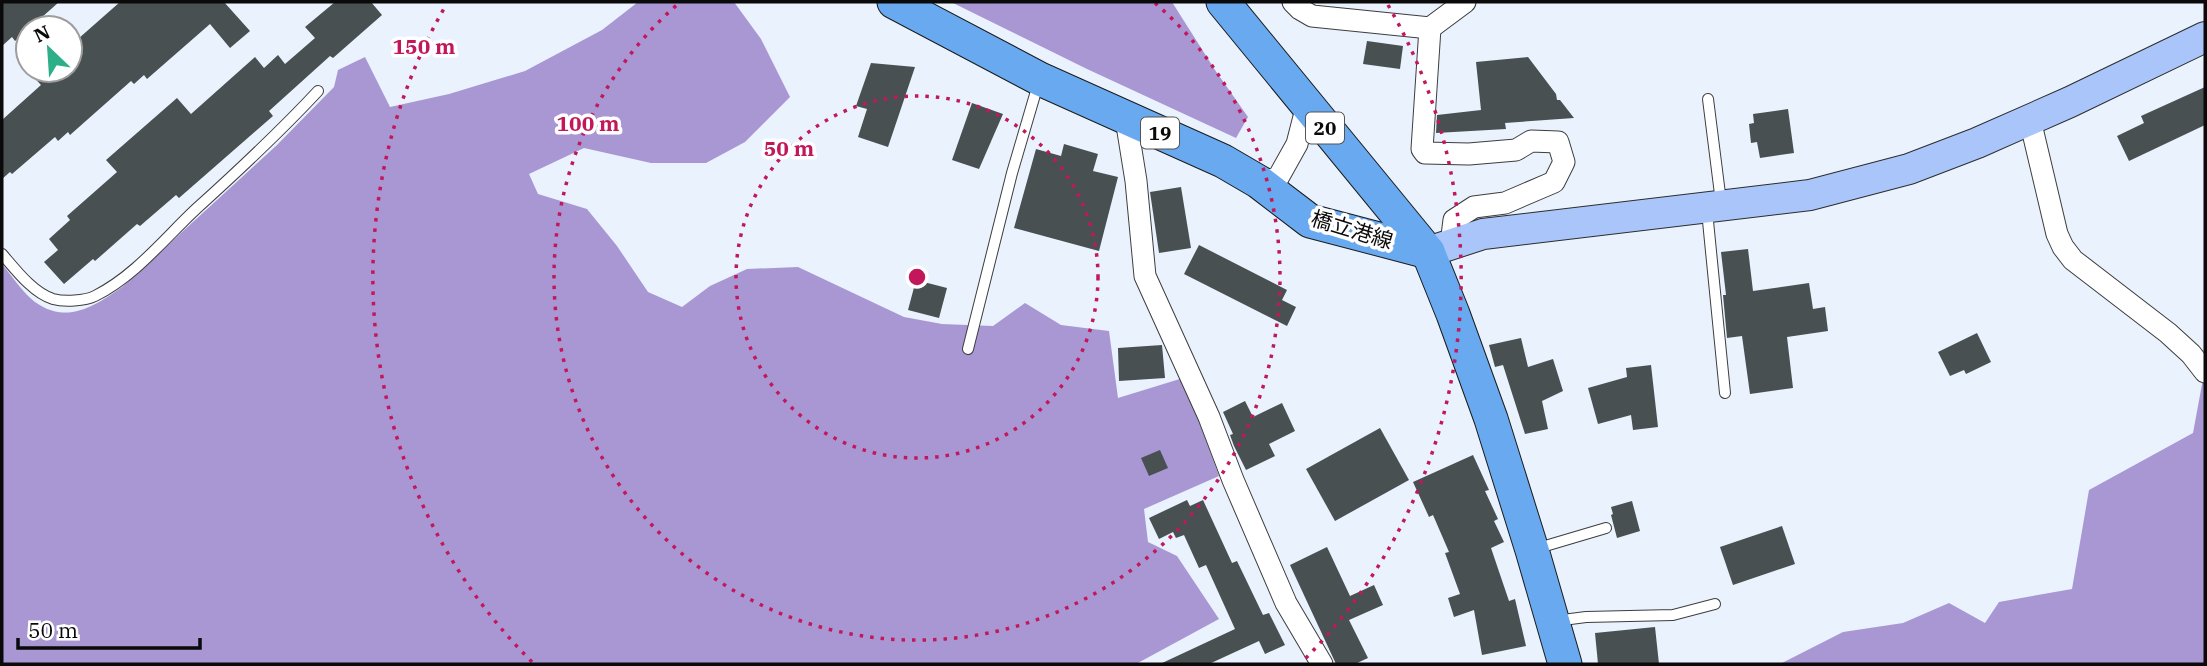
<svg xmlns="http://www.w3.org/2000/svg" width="2207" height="666" font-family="'IBM Plex Serif','Noto Sans JP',serif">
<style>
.forest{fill:#a997d4}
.building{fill:#485052}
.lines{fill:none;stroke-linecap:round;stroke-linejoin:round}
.lane-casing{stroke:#3d3d3d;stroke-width:12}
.street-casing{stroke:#3d3d3d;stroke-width:23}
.secondary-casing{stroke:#2c2c2c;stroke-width:32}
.primary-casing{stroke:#1b1b1b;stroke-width:35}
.lane{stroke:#fff;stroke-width:10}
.street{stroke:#fff;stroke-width:21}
.secondary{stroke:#a9c5f9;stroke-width:30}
.primary{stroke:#68a9ef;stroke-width:33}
.ring{fill:none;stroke:#c2185b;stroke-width:3.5;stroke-dasharray:3.5 7}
.labels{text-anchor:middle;stroke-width:7;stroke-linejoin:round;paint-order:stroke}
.shield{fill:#fff;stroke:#545454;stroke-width:2}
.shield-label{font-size:19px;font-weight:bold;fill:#0a0a0a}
.street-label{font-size:21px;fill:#0a0a0a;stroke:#fff}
.centre{fill:#c2185b;stroke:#fff;stroke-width:3.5}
.ring-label{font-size:21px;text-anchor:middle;font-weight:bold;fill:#c2185b;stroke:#fff;stroke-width:7;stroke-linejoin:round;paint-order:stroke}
</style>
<rect width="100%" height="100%" fill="#e9f2fd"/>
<g class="forest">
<path d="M638 2H734L761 39 790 97 745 142 706 163H651L584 148 529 174 538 194 587 209 617 246 648 292 682 307 710 286 747 269 798 267 904 317 942 324 993 326 1025 303 1061 325 1109 331 1118 398 1183 378 1219 476 1144 509 1148 542 1177 556 1219 619 1136 664H2V264C12 276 23 293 35 302 67 325 95 306 122 287L277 145 334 87 338 70 365 57 390 107 449 94 525 71 602 30Z"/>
<polygon points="951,2 1172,2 1215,70 1248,117 1236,138 1087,69"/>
<polygon points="2205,368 2205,664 1780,664 1843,632 1903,623 1949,603 1985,623 1999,602 2072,589 2089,490 2193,433"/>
</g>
<g class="building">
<polygon points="2,2 59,2 15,41 12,37 2,46"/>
<polygon points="120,2 224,2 250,31 230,48 210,24 147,79 144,75 134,84 131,81 70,135 68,132 58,141 55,137 12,174 10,172 2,179 2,120 41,85 27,70 70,70 70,46"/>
<polygon points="335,2 371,2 382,15 333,58 330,56 269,111 273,116 179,198 176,195 140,226 137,224 95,261 93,259 64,284 44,262 58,250 49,239 70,220 67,216 117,172 106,160 177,98 191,114 255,57 264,68 278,55 285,64 315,38 305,27"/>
<polygon points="1367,41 1403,46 1400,69 1363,64"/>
<polygon points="1528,57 1556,94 1557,100 1560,100 1574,118 1505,123 1506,129 1436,133 1437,115 1481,110 1476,62"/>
<polygon points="871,63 915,67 888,147 858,137 867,109 856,106"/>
<polygon points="2205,87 2205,125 2129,161 2117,136 2144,123 2141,116"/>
<polygon points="972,103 1003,114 979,169 952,160"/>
<polygon points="1788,109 1794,153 1760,158 1757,142 1751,143 1749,124 1754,123 1753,114"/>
<polygon points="1064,144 1098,154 1093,171 1118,177 1099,251 1014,228 1036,149 1061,156"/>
<polygon points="1181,187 1191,248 1159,253 1150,192"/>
<polygon points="1199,245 1287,290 1282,300 1296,307 1287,326 1184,274"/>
<polygon points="1748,249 1753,291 1809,283 1813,309 1825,307 1828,331 1787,337 1793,388 1750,394 1742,336 1727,338 1723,295 1726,295 1721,252"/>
<polygon points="916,280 947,288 939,318 908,310"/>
<polygon points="1977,333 1991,362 1966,374 1964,370 1950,376 1938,352"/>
<polygon points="1521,338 1528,367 1553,359 1563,391 1542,401 1548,429 1525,434 1503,365 1495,367 1489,345"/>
<polygon points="1162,345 1165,378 1119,381 1118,348"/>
<polygon points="1651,365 1658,427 1633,430 1631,415 1598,424 1588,388 1627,377 1626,368"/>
<polygon points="1245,401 1253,417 1282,403 1295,431 1269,444 1275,456 1246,470 1234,446 1230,435 1233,434 1223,412"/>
<polygon points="1380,428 1409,480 1335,521 1306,469"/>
<polygon points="1160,450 1168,468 1149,476 1141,458"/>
<polygon points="1473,455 1489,490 1485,491 1498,519 1494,521 1504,542 1491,548 1509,601 1515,599 1526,646 1482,655 1474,610 1454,617 1448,598 1460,594 1445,553 1449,552 1433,515 1429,517 1413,482"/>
<polygon points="1187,500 1190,506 1203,500 1232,563 1237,561 1263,615 1269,613 1285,645 1265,654 1259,641 1209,664 1160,664 1235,629 1206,565 1199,568 1184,535 1176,538 1173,532 1159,539 1149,518"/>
<polygon points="1632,501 1640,531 1617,538 1611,515 1613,514 1611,507"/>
<polygon points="1782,526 1795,564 1733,585 1720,547"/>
<polygon points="1327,547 1350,596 1374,585 1383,605 1349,620 1368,658 1355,664 1336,664 1290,565"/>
<polygon points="1655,627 1659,664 1598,664 1595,633"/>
</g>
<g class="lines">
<defs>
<g id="lane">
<polyline points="1708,99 1721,202"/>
<polyline points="1707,211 1725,393"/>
<path d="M2 254C15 269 33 293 53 299 64 302 85 301 95 296 135 276 164 239 196 209 238 171 279 133 318 91"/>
<polyline points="968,349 1012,173 1039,81"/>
<polyline points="1535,549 1606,528"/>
<polyline points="1555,621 1586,617 1673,615 1715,604"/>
</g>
<g id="street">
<polyline points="1293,2 1300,9 1312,16 1430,28 1465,2"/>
<polyline points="1430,28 1422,149 1425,153 1469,154 1516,150 1531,141 1558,142 1564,162 1554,182 1505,203 1474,207 1454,220 1451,244"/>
<polyline points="1126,119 1136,181 1145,276 1209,417 1233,480 1286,603 1322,664"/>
<polyline points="2030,120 2057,234 2063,247 2073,260 2168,333 2191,354 2205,372"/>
<polyline points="1259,182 1278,178 1297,144 1307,105"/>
</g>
<polyline id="secondary" points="1428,252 1483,234 1810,195 1909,169 1977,143 2070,102 2205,37"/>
<g id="primary">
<polyline points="894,2 1040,79 1223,161 1259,182 1310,221 1428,252"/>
<polyline points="1223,2 1428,252 1453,314 1491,419 1532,550 1565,664"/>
</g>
</defs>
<use href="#lane" class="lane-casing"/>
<use href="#street" class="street-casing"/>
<use href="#secondary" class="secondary-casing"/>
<use href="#primary" class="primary-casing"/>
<use href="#lane" class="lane"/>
<use href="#street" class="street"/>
<use href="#secondary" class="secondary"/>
<use href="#primary" class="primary"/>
</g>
<g class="ring">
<circle cx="917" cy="277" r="181"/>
<path d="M1155 3A363 363 0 1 1 679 3"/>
<path d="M532 662A544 544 0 0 1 446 5M1388 5A544 544 0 0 1 1302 662"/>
</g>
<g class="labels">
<g class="shield">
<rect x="1306" y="112.5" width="38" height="31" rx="5"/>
<rect x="1141" y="117.5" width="38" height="31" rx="5"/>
</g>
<g class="shield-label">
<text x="1325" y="135">20</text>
<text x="1160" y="140">19</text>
</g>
<g class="street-label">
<text transform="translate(1352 230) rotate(17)" y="7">橋立港線</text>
</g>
</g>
<circle cx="917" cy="277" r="10" class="centre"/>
<g class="ring-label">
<text x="424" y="54">150 m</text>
<text x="588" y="131">100 m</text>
<text x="789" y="156">50 m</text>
</g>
<rect width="2207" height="666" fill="none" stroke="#0a0a0a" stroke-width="7"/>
<g transform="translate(49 49) rotate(335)"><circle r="33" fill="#ffffff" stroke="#9d9d9d" stroke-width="2"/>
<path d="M0-5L12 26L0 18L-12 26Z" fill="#2daf89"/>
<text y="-10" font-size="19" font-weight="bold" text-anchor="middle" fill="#0a0a0a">N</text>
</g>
<path d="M18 638v10h182v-10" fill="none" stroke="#0a0a0a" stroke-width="3.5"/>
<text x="28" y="638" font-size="21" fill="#0a0a0a" stroke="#ffffff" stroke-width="5" paint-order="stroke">50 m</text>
</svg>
